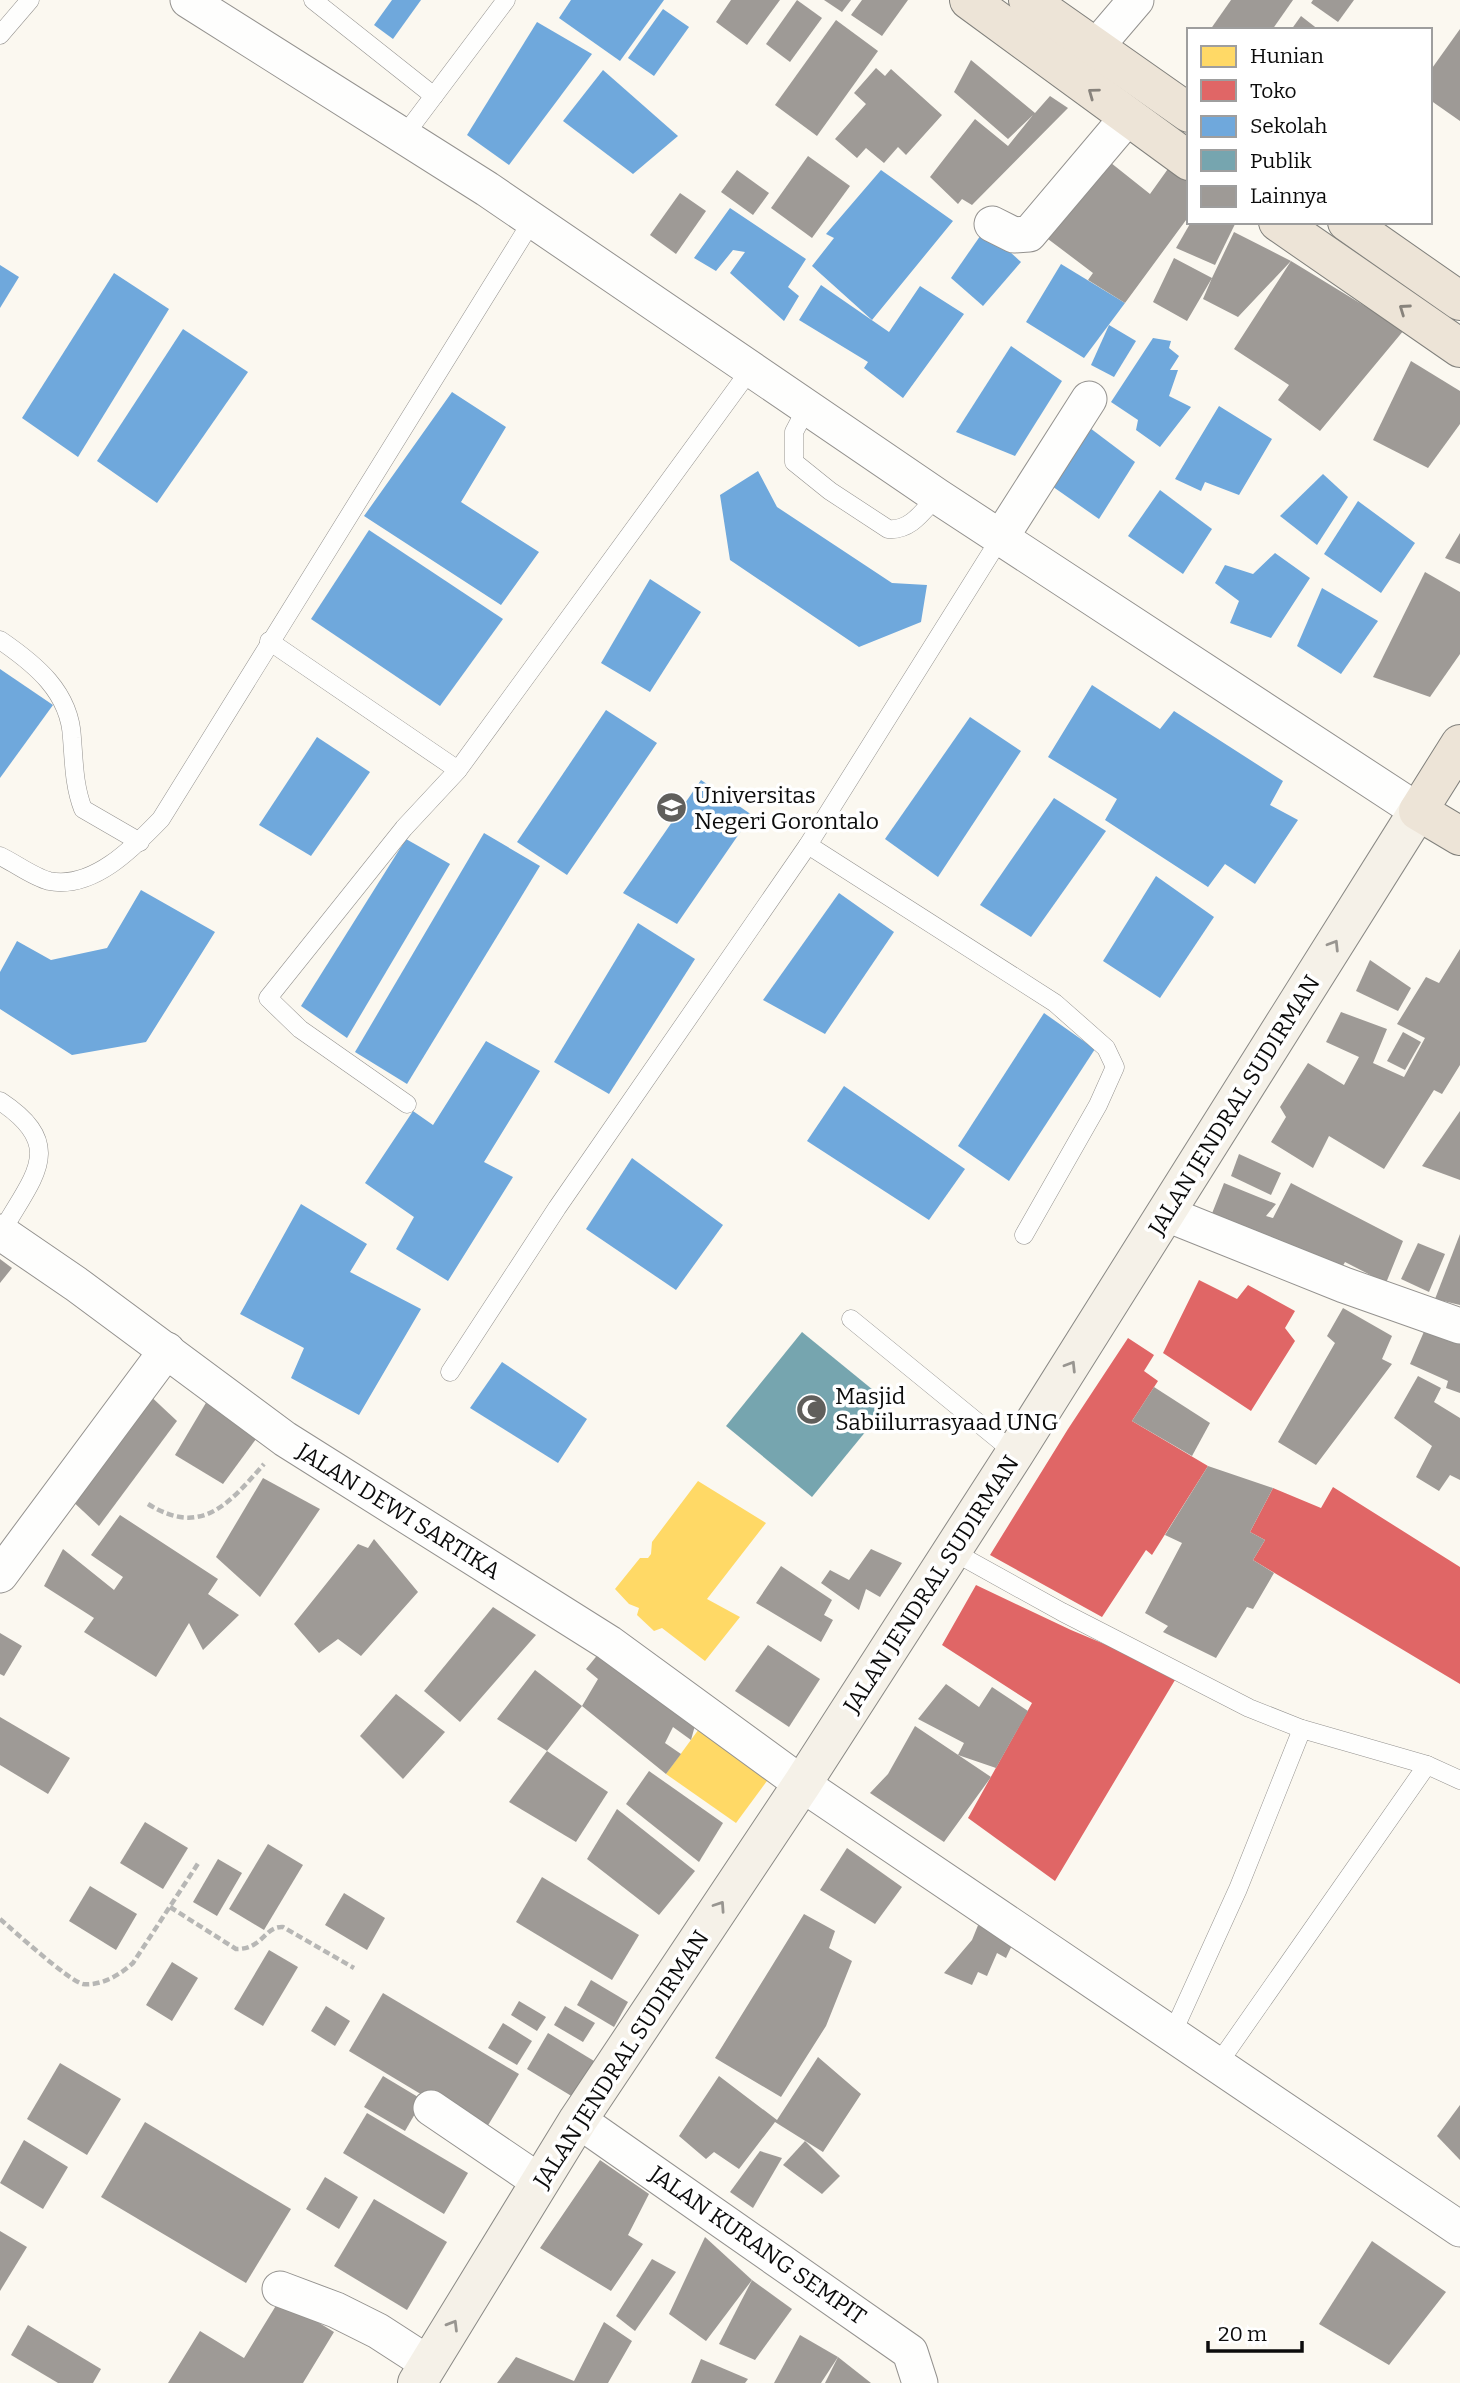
<svg xmlns="http://www.w3.org/2000/svg" width="1460" height="2383" font-family="Bitter,serif">
<style>
.homes{fill:#ffd966}
.shops{fill:#e06666}
.schools{fill:#6fa8dc}
.public{fill:#76a5af}
.building{fill:#9e9a96}
.lines{fill:none;stroke-linecap:round;stroke-linejoin:round}
.lane-casing{stroke:#94928f;stroke-width:19}
.street-casing{stroke:#94928f;stroke-width:37}
.secondary-casing{stroke:#8a8985;stroke-width:40}
.primary-casing{stroke:#81807c;stroke-width:40}
.path{stroke:#b7b7b5;stroke-width:4.5;stroke-dasharray:7 3.5;stroke-linecap:butt}
.lane{stroke:#fefefd;stroke-width:18}
.street{stroke:#fefefd;stroke-width:35}
.secondary{stroke:#f5f1e8;stroke-width:38}
.primary{stroke:#ede4d7;stroke-width:38}
.oneway{stroke:#88837c}
.oneway2{stroke:#989590}
.labels{text-anchor:middle;stroke-width:7;stroke-linejoin:round;paint-order:stroke}
.poi-label{font-size:23px;fill:#0c0c0c;stroke:#fff;text-anchor:start}
.street-label{font-size:23px;fill:#0c0c0c;stroke:#fff}
</style>
<rect width="100%" height="100%" fill="#fbf8f0"/>
<g class="homes">
<polygon points="698,1481 766,1523 707,1599 740,1617 705,1661 662,1628 654,1631 637,1615 639,1608 629,1604 615,1589 640,1558 648,1558 651,1554 652,1542"/>
<polygon points="707,1718 775,1770 736,1823 666,1774"/>
</g>
<g class="shops">
<polygon points="1199,1280 1237,1299 1248,1285 1295,1311 1285,1328 1295,1341 1251,1411 1163,1353"/>
<polygon points="1128,1338 1154,1355 1144,1371 1158,1381 1132,1421 1208,1466 1152,1555 1146,1550 1102,1617 990,1555 1068,1429"/>
<polygon points="1333,1487 1460,1567 1460,1684 1253,1560 1265,1540 1250,1532 1273,1488 1321,1508"/>
<polygon points="976,1585 1071,1630 1178,1675 1055,1881 968,1818 1032,1703 942,1645"/>
</g>
<g class="schools">
<polygon points="392,0 421,0 393,39 374,25"/>
<polygon points="571,0 664,0 620,61 559,18"/>
<polygon points="663,9 689,27 654,76 628,58"/>
<polygon points="537,22 592,54 509,165 467,135"/>
<polygon points="603,70 678,136 633,174 563,121"/>
<polygon points="881,170 953,221 872,320 812,266 834,238 826,234"/>
<polygon points="730,208 806,259 788,287 799,296 784,321 730,273 745,252 733,250 716,271 694,258"/>
<polygon points="985,229 1021,262 983,306 951,278"/>
<polygon points="1061,264 1125,303 1084,358 1026,322"/>
<polygon points="0,265 19,277 0,308"/>
<polygon points="114,273 169,309 78,457 22,418"/>
<polygon points="821,285 889,332 920,286 964,314 903,398 864,368 868,362 799,320"/>
<polygon points="1109,325 1136,341 1114,377 1091,365"/>
<polygon points="183,329 248,372 157,503 97,461"/>
<polygon points="1153,338 1171,341 1169,348 1179,356 1170,370 1178,370 1169,396 1191,407 1160,447 1136,430 1138,420 1111,402"/>
<polygon points="1011,346 1062,381 1015,456 956,432"/>
<polygon points="452,392 506,427 461,502 539,552 501,605 364,516"/>
<polygon points="1219,406 1272,439 1239,495 1205,482 1201,491 1175,479"/>
<polygon points="1086,425 1135,462 1099,519 1049,484"/>
<polygon points="758,471 777,507 892,583 927,585 921,622 859,647 730,560 720,495"/>
<polygon points="1323,474 1348,497 1317,545 1280,516"/>
<polygon points="1160,490 1212,529 1183,574 1128,536"/>
<polygon points="1358,501 1415,543 1381,593 1324,554"/>
<polygon points="369,530 503,619 440,706 311,619"/>
<polygon points="1275,553 1310,578 1271,638 1230,623 1239,601 1215,583 1225,565 1253,574"/>
<polygon points="650,579 701,612 650,692 601,663"/>
<polygon points="1322,588 1378,621 1341,674 1297,646"/>
<polygon points="0,669 53,705 0,778"/>
<polygon points="1092,685 1160,729 1174,711 1283,781 1270,805 1298,820 1255,884 1225,864 1208,887 1105,820 1117,799 1048,757"/>
<polygon points="606,710 657,743 567,875 517,842"/>
<polygon points="970,717 1021,751 938,877 885,839"/>
<polygon points="317,737 370,772 311,856 259,825"/>
<polygon points="701,780 752,815 677,924 623,893"/>
<polygon points="1054,798 1106,831 1031,937 980,905"/>
<polygon points="484,833 540,866 407,1084 355,1052"/>
<polygon points="406,839 450,864 347,1038 301,1006"/>
<polygon points="1156,876 1214,917 1160,998 1103,961"/>
<polygon points="141,890 215,932 146,1042 72,1055 0,1009 0,972 17,941 51,960 107,948"/>
<polygon points="839,893 894,932 825,1034 763,1000"/>
<polygon points="638,923 695,959 609,1094 554,1062"/>
<polygon points="1044,1013 1095,1049 1009,1181 958,1146"/>
<polygon points="486,1041 540,1071 484,1162 513,1177 448,1281 396,1249 414,1217 365,1183 413,1111 433,1125"/>
<polygon points="844,1086 965,1169 929,1220 807,1141"/>
<polygon points="632,1158 723,1225 676,1290 586,1229"/>
<polygon points="301,1204 367,1244 350,1272 421,1309 359,1415 291,1378 304,1348 240,1314"/>
<polygon points="502,1362 587,1419 558,1463 470,1408"/>
</g>
<polygon class="public" points="802,1332 889,1403 812,1497 726,1426"/>
<g class="building">
<polygon points="731,0 780,0 747,45 716,22"/>
<polygon points="797,0 822,18 790,62 766,44"/>
<polygon points="824,0 851,0 842,12"/>
<polygon points="862,0 908,0 882,36 851,15"/>
<polygon points="1231,0 1293,0 1272,30 1210,30"/>
<polygon points="1313,0 1354,0 1338,22 1311,3"/>
<polygon points="1301,16 1319,30 1291,30"/>
<polygon points="836,20 878,51 817,136 775,105"/>
<polygon points="1460,29 1460,121 1430,100 1430,71"/>
<polygon points="971,60 1035,113 1050,96 1068,108 972,205 962,199 958,204 930,177 975,119 1008,146 1033,115 1008,139 954,92"/>
<polygon points="876,68 885,76 891,69 942,115 906,155 898,147 884,163 866,148 857,158 835,139 866,104 854,93"/>
<polygon points="808,156 850,186 812,238 771,208"/>
<polygon points="1106,159 1150,194 1170,166 1189,182 1189,216 1125,303 1088,280 1093,273 1048,239"/>
<polygon points="737,170 769,193 753,215 721,192"/>
<polygon points="680,193 706,211 676,254 650,235"/>
<polygon points="1191,222 1236,222 1215,265 1176,248"/>
<polygon points="1234,232 1291,261 1238,317 1203,299 1212,278 1187,321 1153,302 1174,258 1212,278"/>
<polygon points="1291,261 1404,330 1320,431 1278,400 1289,385 1234,349"/>
<polygon points="1411,361 1460,391 1460,424 1428,468 1373,440"/>
<polygon points="1460,533 1460,564 1445,558"/>
<polygon points="1425,572 1460,592 1460,654 1430,697 1373,677"/>
<polygon points="1460,949 1460,1065 1442,1094 1434,1090 1384,1169 1329,1136 1313,1168 1271,1142 1286,1117 1280,1107 1308,1063 1344,1085 1359,1057 1326,1042 1341,1012 1387,1029 1373,1063 1404,1077 1425,1038 1397,1024 1426,977 1439,983"/>
<polygon points="1370,960 1411,988 1398,1011 1356,991"/>
<polygon points="1403,1032 1421,1042 1405,1070 1387,1061"/>
<polygon points="1460,1111 1460,1180 1422,1166"/>
<polygon points="1239,1154 1281,1173 1271,1195 1231,1176"/>
<polygon points="1224,1183 1276,1204 1266,1216 1273,1218 1291,1183 1403,1241 1386,1283 1345,1262 1340,1271 1211,1216"/>
<polygon points="1460,1234 1460,1305 1435,1299"/>
<polygon points="1418,1243 1445,1254 1429,1292 1401,1279"/>
<polygon points="0,1259 12,1268 0,1283"/>
<polygon points="1343,1308 1392,1336 1382,1359 1392,1364 1316,1465 1278,1442 1335,1343 1327,1336"/>
<polygon points="1429,1320 1460,1332 1460,1393 1446,1388 1448,1381 1410,1364"/>
<polygon points="1418,1376 1441,1388 1434,1402 1460,1418 1460,1480 1450,1475 1439,1491 1416,1477 1432,1446 1394,1418"/>
<polygon points="1154,1387 1210,1423 1192,1456 1132,1421"/>
<polygon points="145,1391 177,1421 99,1526 68,1497"/>
<polygon points="210,1396 259,1435 223,1484 175,1455"/>
<polygon points="1208,1466 1273,1488 1250,1532 1265,1540 1253,1560 1274,1573 1253,1609 1247,1607 1216,1658 1163,1632 1168,1626 1145,1613 1182,1543 1165,1535"/>
<polygon points="263,1478 320,1509 260,1597 216,1557"/>
<polygon points="120,1515 218,1579 208,1594 239,1615 203,1650 189,1623 156,1677 84,1632 94,1618 44,1586 63,1549 114,1590 123,1577 91,1555"/>
<polygon points="374,1539 418,1592 361,1656 338,1639 319,1653 294,1624 358,1544 368,1548"/>
<polygon points="871,1549 902,1563 880,1597 866,1589 859,1610 821,1583 830,1570 849,1580"/>
<polygon points="781,1566 832,1600 824,1615 833,1620 821,1642 756,1603"/>
<polygon points="493,1607 536,1635 460,1722 424,1691"/>
<polygon points="0,1633 22,1646 4,1676 0,1674"/>
<polygon points="768,1645 820,1679 789,1727 735,1691"/>
<polygon points="604,1647 699,1711 691,1740 673,1727 665,1743 681,1754 666,1774 582,1706 547,1751 497,1719 535,1670 582,1706 598,1679 586,1669"/>
<polygon points="946,1684 979,1707 992,1687 1028,1711 996,1768 958,1755 964,1743 918,1719"/>
<polygon points="396,1694 445,1732 403,1779 360,1736"/>
<polygon points="0,1717 70,1758 48,1794 0,1765"/>
<polygon points="915,1726 991,1777 944,1842 870,1793 888,1774"/>
<polygon points="547,1751 608,1792 576,1842 509,1802"/>
<polygon points="649,1771 723,1823 699,1862 626,1804"/>
<polygon points="617,1809 695,1871 659,1915 587,1859"/>
<polygon points="145,1822 188,1848 163,1889 120,1863"/>
<polygon points="268,1844 303,1865 264,1930 229,1909"/>
<polygon points="847,1848 902,1887 875,1924 820,1890"/>
<polygon points="218,1859 242,1873 217,1916 193,1902"/>
<polygon points="542,1877 639,1935 612,1980 516,1922"/>
<polygon points="90,1886 137,1914 116,1950 69,1921"/>
<polygon points="344,1893 385,1918 367,1950 325,1925"/>
<polygon points="804,1914 835,1931 829,1948 852,1961 826,2026 781,2097 715,2058"/>
<polygon points="981,1918 1015,1939 1006,1958 997,1953 987,1976 978,1972 972,1985 944,1973 972,1940"/>
<polygon points="269,1950 298,1967 263,2026 234,2009"/>
<polygon points="172,1962 198,1978 172,2021 146,2005"/>
<polygon points="591,1980 628,2002 614,2027 577,2005"/>
<polygon points="383,1993 519,2074 484,2132 349,2051"/>
<polygon points="519,2001 546,2017 537,2031 511,2015"/>
<polygon points="326,2006 350,2021 335,2046 311,2031"/>
<polygon points="565,2006 595,2023 583,2042 554,2025"/>
<polygon points="503,2023 532,2041 517,2065 488,2048"/>
<polygon points="548,2033 599,2064 578,2100 527,2069"/>
<polygon points="818,2057 861,2094 823,2152 775,2122 739,2169 714,2152 706,2159 679,2136 719,2076 777,2120"/>
<polygon points="60,2063 121,2099 87,2155 27,2119"/>
<polygon points="383,2076 423,2100 405,2131 364,2107"/>
<polygon points="1460,2105 1460,2160 1437,2136"/>
<polygon points="367,2113 468,2173 444,2214 343,2153"/>
<polygon points="145,2122 291,2209 246,2283 101,2197"/>
<polygon points="24,2140 68,2167 43,2209 0,2183"/>
<polygon points="805,2141 840,2176 822,2194 783,2165"/>
<polygon points="760,2151 782,2158 753,2208 730,2192"/>
<polygon points="600,2160 649,2194 628,2235 643,2244 611,2291 540,2248"/>
<polygon points="325,2177 358,2197 339,2229 306,2209"/>
<polygon points="374,2199 447,2242 407,2310 334,2266"/>
<polygon points="0,2231 27,2247 0,2291"/>
<polygon points="705,2237 752,2280 706,2341 669,2314"/>
<polygon points="1372,2241 1446,2292 1389,2365 1319,2324"/>
<polygon points="652,2259 676,2272 635,2331 616,2316"/>
<polygon points="752,2280 792,2309 755,2360 719,2344"/>
<polygon points="280,2299 334,2332 303,2383 168,2383 200,2331 244,2358"/>
<polygon points="604,2322 632,2341 608,2383 497,2383 516,2357 574,2381"/>
<polygon points="28,2325 101,2369 93,2383 58,2383 11,2355"/>
<polygon points="800,2335 838,2357 821,2383 774,2383"/>
<polygon points="838,2357 871,2383 825,2383"/>
<polygon points="701,2359 748,2379 745,2383 691,2383"/>
</g>
<g class="lines">
<defs>
<g id="lane">
<polyline points="313,0 434,96"/>
<polyline points="0,35 30,0"/>
<polyline points="403,137 506,0"/>
<path d="M807 407 794 432V462L830 491 888 529C911 531 923 511 937 496"/>
<path d="M0 640C35 664 70 692 72 738 74 762 74 786 83 809L140 842"/>
<polyline points="269,641 458,770 750,370"/>
<polyline points="808,845 1055,1003 1106,1048 1115,1067 1098,1105 1024,1235"/>
<path d="M0 856C15 863 33 877 49 881 93 890 134 847 161 819L532 221"/>
<path d="M0 1101C68 1146 33 1176 1 1233"/>
<polyline points="407,1104 300,1029 268,998 404,828 458,770"/>
<polyline points="851,1319 1015,1453"/>
<polyline points="450,1372 557,1208 808,845 1001,537"/>
<polyline points="952,1551 1062,1612 1249,1708 1302,1729 1427,1765 1460,1780"/>
<polyline points="1173,2032 1238,1889 1302,1729"/>
<polyline points="1218,2064 1427,1765"/>
</g>
<g id="street">
<polyline points="188,0 487,189 937,496 1418,811"/>
<polyline points="1095,48 1136,0"/>
<polyline points="992,224 1014,235 1029,234 1127,118"/>
<polyline points="1001,537 1089,399"/>
<polyline points="1167,1214 1344,1285 1460,1326"/>
<polyline points="0,1232 76,1284 285,1439 609,1643 802,1784 1460,2229"/>
<polyline points="0,1575 167,1350"/>
<polyline points="431,2108 540,2182"/>
<polyline points="578,2120 910,2352 920,2383"/>
<polyline points="280,2289 336,2310 378,2331 429,2364"/>
</g>
<polyline id="secondary" points="417,2383 578,2120 802,1784 1015,1453 1418,811"/>
<g id="primary">
<polyline points="969,0 1189,161"/>
<polyline points="1028,0 1189,113"/>
<polyline points="1278,222 1460,348"/>
<polyline points="1347,222 1460,301"/>
<polyline points="1460,744 1418,811 1460,836"/>
</g>
</defs>
<use href="#lane" class="lane-casing"/>
<use href="#street" class="street-casing"/>
<use href="#secondary" class="secondary-casing"/>
<use href="#primary" class="primary-casing"/>
<g class="path">
<path d="M148 1504C201 1537 228 1505 264 1464"/>
<path d="M170 1907 236 1949C264 1949 264 1926 283 1927L354 1968"/>
<path d="M0 1919C14 1931 69 1981 83 1984 101 1986 120 1975 133 1963L199 1862"/>
</g>
<use href="#lane" class="lane"/>
<use href="#street" class="street"/>
<use href="#secondary" class="secondary"/>
<use href="#primary" class="primary"/>
</g>
<defs><path id="oneway-chevron" d="M-2-3.5L2.5 0L-2 3.5" fill="none" stroke-width="1.6" stroke-linecap="round" stroke-linejoin="round" transform="scale(1.75)"/></defs>
<g class="oneway">
<use href="#oneway-chevron" transform="translate(1093 93) rotate(-144)"/>
<use href="#oneway-chevron" transform="translate(1404 309) rotate(-145)"/>
</g>
<g class="oneway2">
<use href="#oneway-chevron" transform="translate(1334 945) rotate(-58)"/>
<use href="#oneway-chevron" transform="translate(1071 1366) rotate(-58)"/>
<use href="#oneway-chevron" transform="translate(720 1906) rotate(-56)"/>
<use href="#oneway-chevron" transform="translate(453 2325) rotate(-59)"/>
</g>
<defs>
<symbol id="university-disc" viewBox="-11 -11 22 22"><circle r="9.5" fill="#605f5c" stroke="#fff"/><path d="M0-5L7-2L0 1L-7-2ZM-4 1L0 2.5L4 1V4Q0 6-4 4Z" fill="#fff"/></symbol>
<symbol id="mosque-disc" viewBox="-11 -11 22 22"><circle r="9.5" fill="#605f5c" stroke="#fff"/><path d="M3.5-4.9A6 6 0 1 0 3.5 4.9A5 5 0 1 1 3.5-4.9Z" fill="#fff"/></symbol>
</defs>
<g fill-rule="evenodd">
<use href="#university-disc" x="654" y="790" width="35" height="35"/>
<use href="#mosque-disc" x="794" y="1392" width="35" height="35"/>
</g>
<g class="labels">
<g class="poi-label">
<text x="694" y="803">Universitas<tspan x="694" dy="26">Negeri Gorontalo</tspan></text>
<text x="835" y="1404">Masjid<tspan x="835" dy="26">Sabiilurrasyaad UNG</tspan></text>
</g>
<g class="street-label">
<text transform="translate(1234 1105) rotate(-58)" y="8">JALAN JENDRAL SUDIRMAN</text>
<text transform="translate(399 1511) rotate(32)" y="8">JALAN DEWI SARTIKA</text>
<text transform="translate(931 1584) rotate(-57)" y="8">JALAN JENDRAL SUDIRMAN</text>
<text transform="translate(621 2059) rotate(-57)" y="8">JALAN JENDRAL SUDIRMAN</text>
<text transform="translate(758 2245) rotate(35)" y="8">JALAN KURANG SEMPIT</text>
</g>
</g>
<rect x="1187" y="28" width="245" height="196" fill="#ffffff" stroke="#9e9e9e" stroke-width="2"/>
<rect x="1201" y="46" width="35" height="21" fill="#ffd966" stroke="#9e9e9e" stroke-width="2"/>
<text x="1250" y="63" font-size="21" fill="#0c0c0c">Hunian</text>
<rect x="1201" y="80" width="35" height="21" fill="#e06666" stroke="#9e9e9e" stroke-width="2"/>
<text x="1250" y="98" font-size="21" fill="#0c0c0c">Toko</text>
<rect x="1201" y="116" width="35" height="21" fill="#6fa8dc" stroke="#9e9e9e" stroke-width="2"/>
<text x="1250" y="133" font-size="21" fill="#0c0c0c">Sekolah</text>
<rect x="1201" y="150" width="35" height="21" fill="#76a5af" stroke="#9e9e9e" stroke-width="2"/>
<text x="1250" y="168" font-size="21" fill="#0c0c0c">Publik</text>
<rect x="1201" y="186" width="35" height="21" fill="#9e9a96" stroke="#9e9e9e" stroke-width="2"/>
<text x="1250" y="203" font-size="21" fill="#0c0c0c">Lainnya</text>
<path d="M1208 2341v10h94v-10" fill="none" stroke="#0c0c0c" stroke-width="3.5"/>
<text x="1218" y="2341" font-size="21" fill="#0c0c0c" stroke="#ffffff" stroke-width="5" paint-order="stroke">20 m</text>
</svg>
